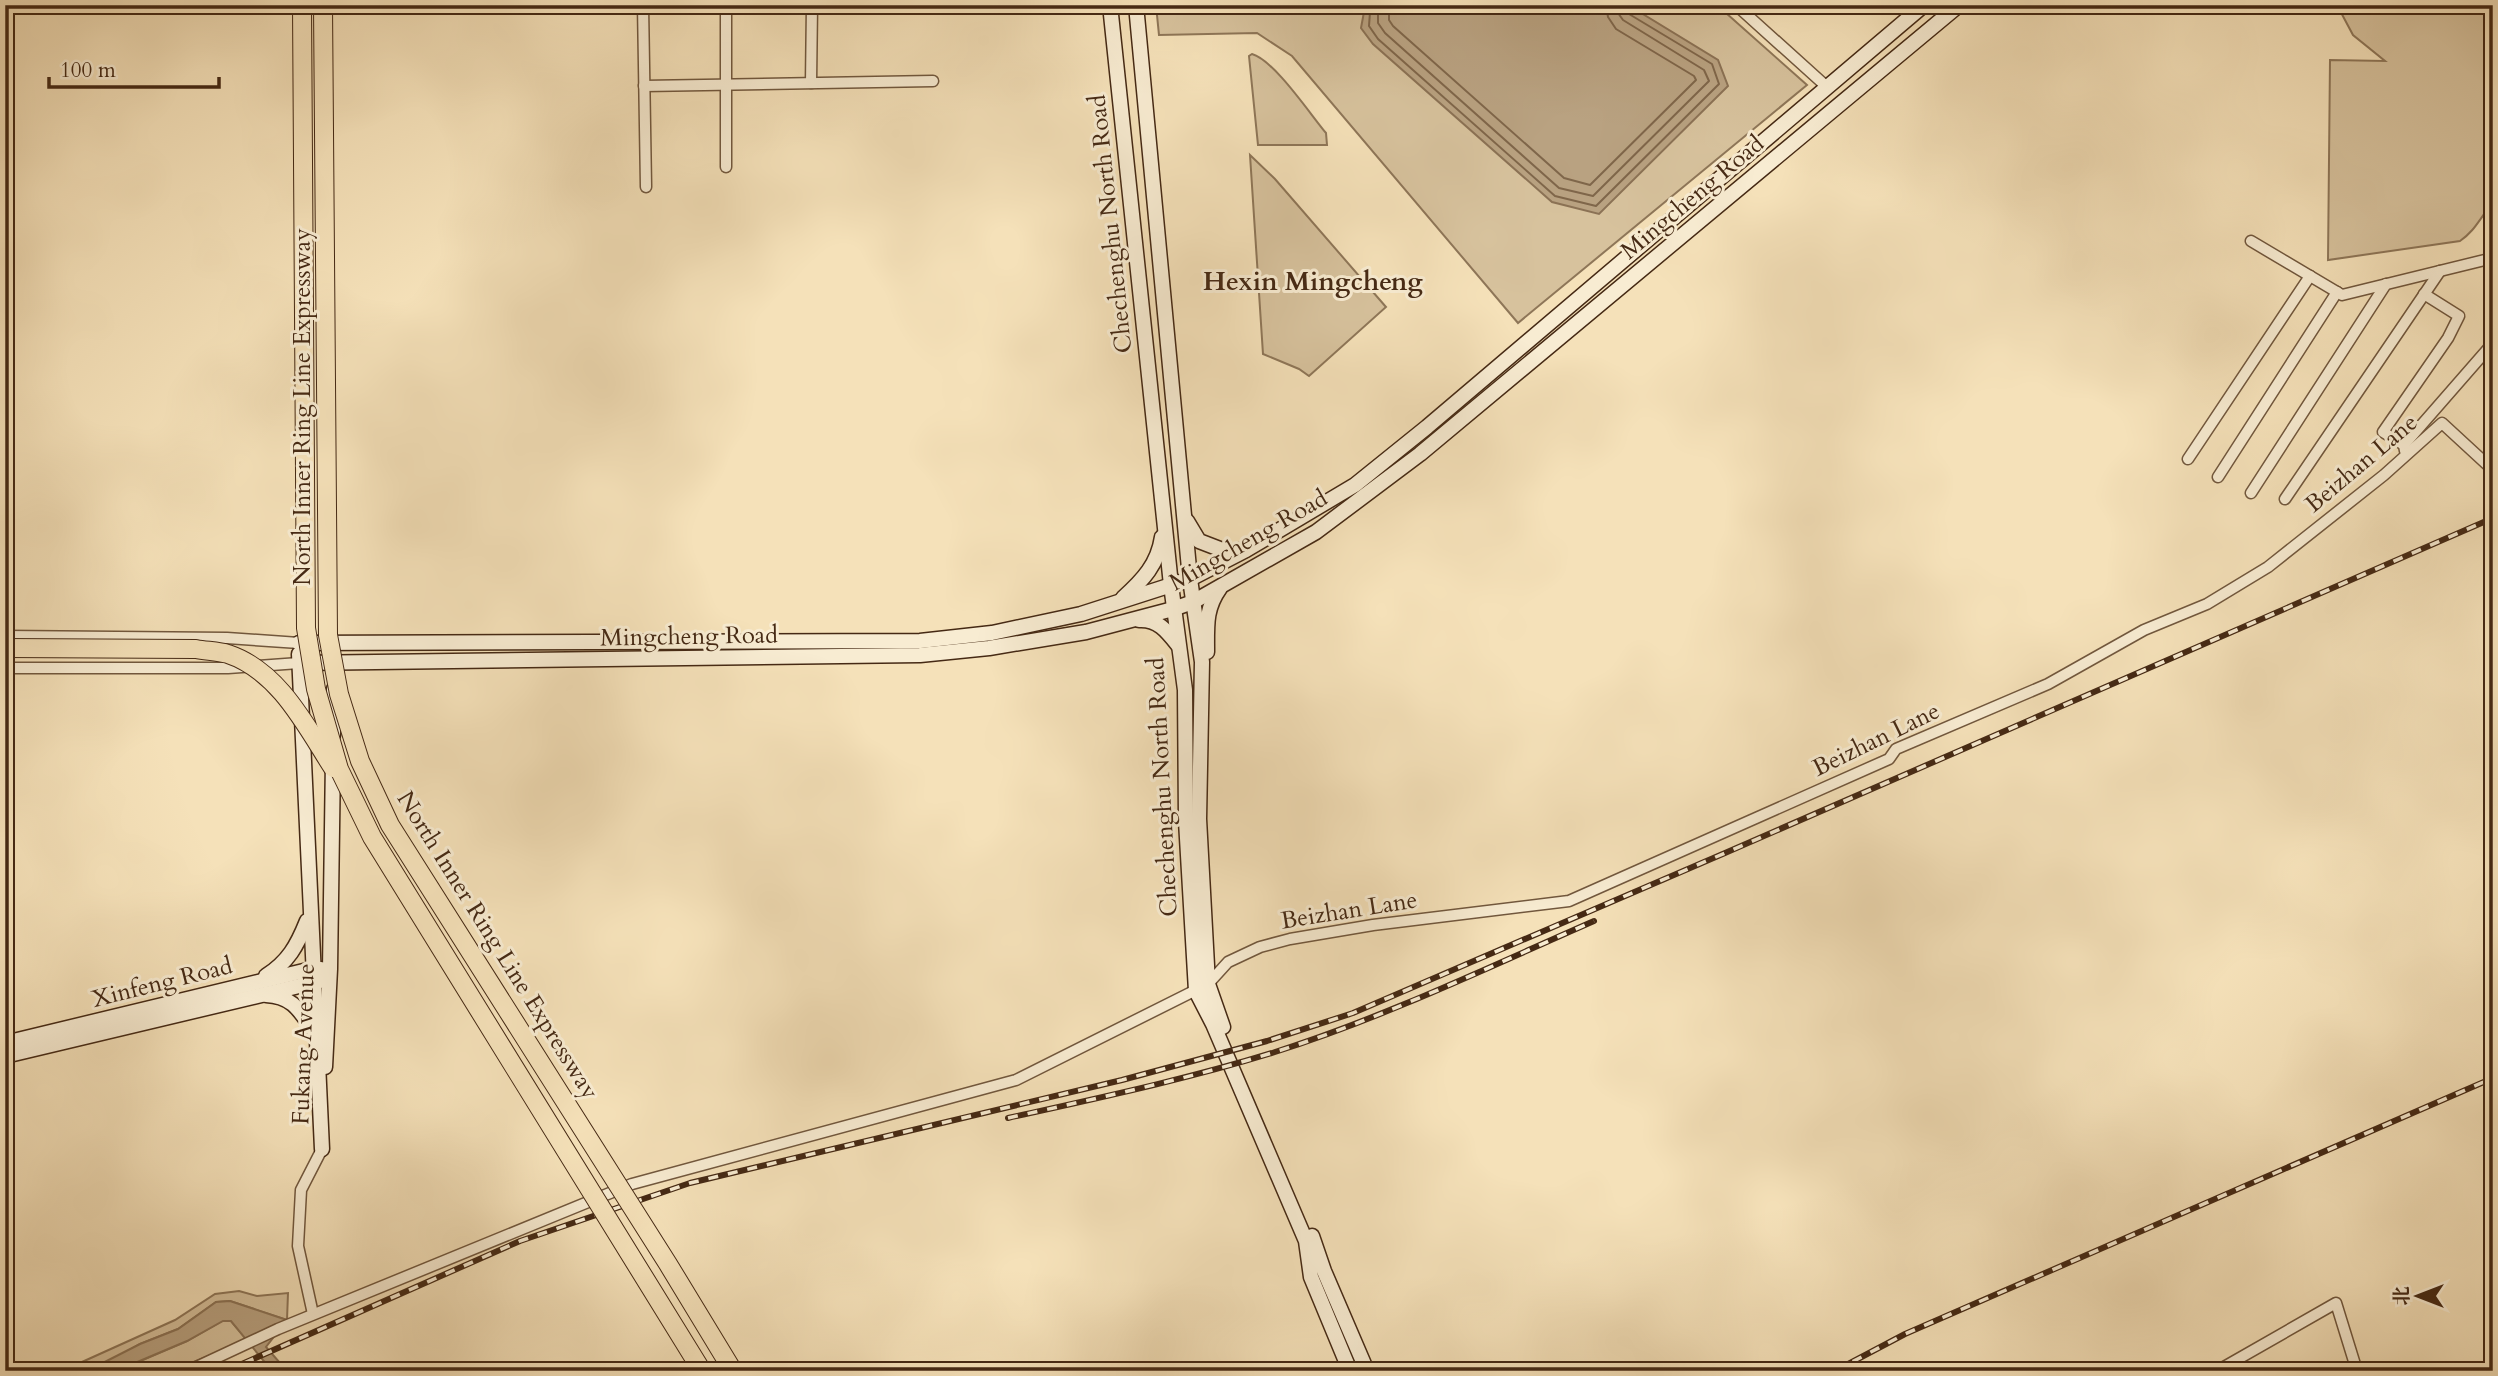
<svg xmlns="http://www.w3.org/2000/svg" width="2498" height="1376" font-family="Cardo,'Noto Serif SC',serif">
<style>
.green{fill:#d7c29d;stroke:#8e7658;stroke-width:2}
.water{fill:#b9a281;stroke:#8b7255;stroke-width:2}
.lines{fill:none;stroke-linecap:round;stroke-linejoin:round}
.shore{stroke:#7f664a;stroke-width:2}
.minor-casing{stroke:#71573d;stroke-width:13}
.secondary-casing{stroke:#452914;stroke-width:17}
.minor{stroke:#f8ecd2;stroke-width:10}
.secondary{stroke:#f8ecd2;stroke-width:14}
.rail-casing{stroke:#452914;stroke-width:6}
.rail{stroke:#f8ecd2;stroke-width:3.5;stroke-dasharray:10;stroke-linecap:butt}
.trunk-bridge-casing{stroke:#452914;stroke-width:20;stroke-linecap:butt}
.trunk-bridge{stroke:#f5e1b9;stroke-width:18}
.labels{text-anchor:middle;stroke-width:6;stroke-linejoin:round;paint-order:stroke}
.street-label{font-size:24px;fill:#452914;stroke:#f8ecd2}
.neighbourhood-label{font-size:26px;font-weight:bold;fill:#452914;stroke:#f8ecd2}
</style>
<rect width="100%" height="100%" fill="#f5e1b9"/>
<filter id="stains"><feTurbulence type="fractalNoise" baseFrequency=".00286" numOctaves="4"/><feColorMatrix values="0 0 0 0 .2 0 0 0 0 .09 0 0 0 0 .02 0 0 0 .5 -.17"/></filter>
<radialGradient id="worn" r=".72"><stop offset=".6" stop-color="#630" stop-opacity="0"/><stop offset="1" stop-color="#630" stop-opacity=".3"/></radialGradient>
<g class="green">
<polygon points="1156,5 1717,5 1807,85 1518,323 1292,56 1257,33 1159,35"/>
<path d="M2337 5H2493V203C2480 217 2476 230 2460 241L2328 260 2330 60 2385 61 2353 35Z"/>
<path d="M1252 54C1274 60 1310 114 1326 133L1327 145H1258L1249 56Z"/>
<polygon points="1250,155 1275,179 1386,307 1309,376 1299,369 1263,354"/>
<polygon points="239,1291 257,1296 288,1293 287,1320 230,1301 216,1302 178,1329 140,1344 112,1360 87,1371 62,1371 175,1320 215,1294"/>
<polygon points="222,1321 231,1321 247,1340 172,1371 117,1371 187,1341"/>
</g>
<g class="water">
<polygon points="1360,5 1628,5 1718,60 1728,86 1599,214 1552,202 1373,44 1361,28 1364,12"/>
<polygon points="230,1301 287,1320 266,1347 287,1371 272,1371 231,1321 223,1321 187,1341 116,1371 87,1371 140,1344 178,1329 216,1302"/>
</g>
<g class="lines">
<g class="shore">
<polyline points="1368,5 1370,12 1369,26 1378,39 1555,196 1596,206 1719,84 1712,64 1629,14 1625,5"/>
<polyline points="1378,5 1378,23 1385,33 1559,188 1593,196 1709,81 1704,70 1623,20 1618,13 1616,5"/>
<polyline points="1389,5 1389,20 1393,26 1564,178 1590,185 1696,80 1694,76 1616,29 1608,17 1606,5"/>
</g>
<defs>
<g id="minor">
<polyline points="643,5 646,187"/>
<polyline points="726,5 726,167"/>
<polyline points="1736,5 1827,87"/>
<polyline points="811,83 812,5"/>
<polyline points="644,86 933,81"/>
<polyline points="2251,241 2342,295 2493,258"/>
<polyline points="2404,445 2383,432 2448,338 2459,316 2424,294"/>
<polyline points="2405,451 2404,445 2493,343"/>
<polyline points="2188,459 2310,276"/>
<polyline points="2218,477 2337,292"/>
<polyline points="2251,493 2386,284"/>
<polyline points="2285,499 2440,271"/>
<polyline points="5,636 227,638 299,643"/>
<polyline points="5,668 228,668 299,663"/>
<polyline points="313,1314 298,1246 301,1190 322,1149"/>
<polyline points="188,1371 278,1329 632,1184 1016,1080 1208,984 1228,962 1260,947 1290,939 1373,925 1569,901 1889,759 1896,749 2048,684 2144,630 2207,604 2268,567 2384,475 2442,423 2493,470"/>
<polyline points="2217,1371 2336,1303 2357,1371"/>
</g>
<g id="secondary">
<polyline points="1110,5 1171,585 1185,690 1186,821 1196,991 1213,1024 1306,1241 1311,1277 1350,1371"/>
<polyline points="1136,5 1190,579 1202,662 1199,819 1208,984 1223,1027"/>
<polyline points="1187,521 1199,541 1225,551 1245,550"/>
<path d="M1123 598C1143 580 1158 564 1162 537"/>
<path d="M1139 620C1158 619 1167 631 1178 645"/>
<polyline points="299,643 920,641 992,633 1081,614 1190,579 1246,550 1355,485 1427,427 1924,5"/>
<path d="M1207 652C1207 626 1205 609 1220 588"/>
<polyline points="299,654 322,1149"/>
<polyline points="299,663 920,655 989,648 1086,632 1173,609 1193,602 1316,532 1420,454 1959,5"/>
<polyline points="333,735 334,689"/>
<path d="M266 976C288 962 297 946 307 921"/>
<path d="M266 995C294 996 301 1013 316 1034"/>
<polyline points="5,1043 312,969 321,969"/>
<polyline points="5,1056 320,981"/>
<polyline points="325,1067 330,969 333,759"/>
<polyline points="1312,1236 1324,1271 1367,1371"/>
</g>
</defs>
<use href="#minor" class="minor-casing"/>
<use href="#secondary" class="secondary-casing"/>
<use href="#minor" class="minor"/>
<use href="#secondary" class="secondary"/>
<defs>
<g id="rail">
<path d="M1008 1118C1098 1098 1188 1079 1275 1052 1385 1017 1489 967 1594 921"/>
<polyline points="226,1371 520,1241 690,1183 1122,1080 1267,1041 1353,1013 1725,853 2493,518"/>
<polyline points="1835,1371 1905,1334 2493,1078"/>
</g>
</defs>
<use href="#rail" class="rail-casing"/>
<use href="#rail" class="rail"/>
<defs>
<g id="trunk-bridge">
<polyline points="302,5 306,628 316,689 339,769 372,837 702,1371"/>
<polyline points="323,5 328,635 339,694 360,761 390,825 668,1264 733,1371"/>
<path d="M5 648 196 649C206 651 218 651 228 654 279 671 306 726 333 768"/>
</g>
</defs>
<use href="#trunk-bridge" class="trunk-bridge-casing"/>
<use href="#trunk-bridge" class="trunk-bridge"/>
</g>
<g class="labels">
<g class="street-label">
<text transform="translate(1692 197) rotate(-40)" y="8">Mingcheng Road</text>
<text transform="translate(1110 224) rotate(-96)" y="8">Chechenghu North Road</text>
<text transform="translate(302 407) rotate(-90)" y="8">North Inner Ring Line Expressway</text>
<text transform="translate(2361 463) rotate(-40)" y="8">Beizhan Lane</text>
<text transform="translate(1248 540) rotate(-30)" y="8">Mingcheng Road</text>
<text transform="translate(689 636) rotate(-1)" y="8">Mingcheng Road</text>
<text transform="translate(1876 739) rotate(-26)" y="8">Beizhan Lane</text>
<text transform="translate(1162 787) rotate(-93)" y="8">Chechenghu North Road</text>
<text transform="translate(1349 910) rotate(-9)" y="8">Beizhan Lane</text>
<text transform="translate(498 945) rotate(58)" y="8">North Inner Ring Line Expressway</text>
<text transform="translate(162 982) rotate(-14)" y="8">Xinfeng Road</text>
<text transform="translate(303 1044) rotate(-88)" y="8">Fukang Avenue</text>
</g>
<g class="neighbourhood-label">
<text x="1313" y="290">Hexin Mingcheng</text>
</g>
</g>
<rect width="2498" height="1376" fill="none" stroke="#f5e1b9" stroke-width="28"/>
<rect x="7" y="7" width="2484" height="1362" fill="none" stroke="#452914" stroke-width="3.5"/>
<rect x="14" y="14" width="2470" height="1348" fill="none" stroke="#452914" stroke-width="2"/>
<g transform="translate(2418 1296) rotate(270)" stroke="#f8ecd2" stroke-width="5" paint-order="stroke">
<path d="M0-5L12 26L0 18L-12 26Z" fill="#452914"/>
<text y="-10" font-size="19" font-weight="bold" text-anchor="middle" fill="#452914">北</text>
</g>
<path d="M49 77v10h170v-10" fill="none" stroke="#452914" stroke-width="3.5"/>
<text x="60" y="77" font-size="21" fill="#452914" stroke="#f8ecd2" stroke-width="5" paint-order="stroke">100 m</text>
<rect width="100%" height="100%" filter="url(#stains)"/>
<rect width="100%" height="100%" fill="url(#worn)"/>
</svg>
